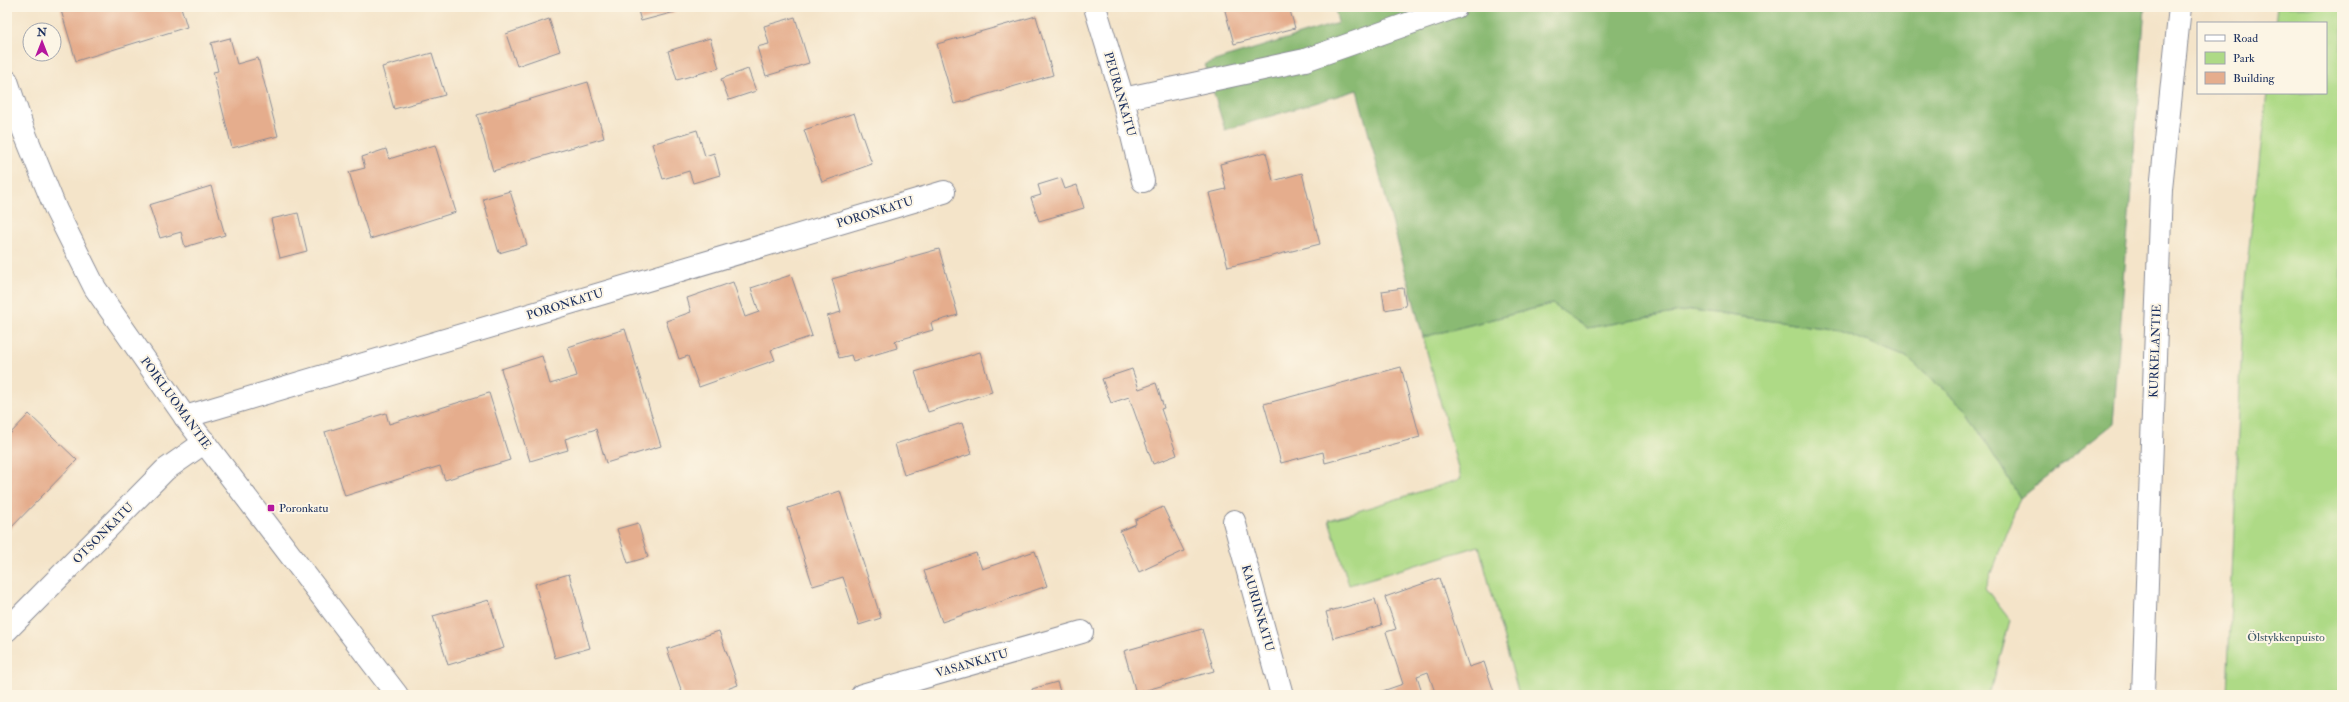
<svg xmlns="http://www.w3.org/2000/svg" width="2349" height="702" font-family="'IM FELL Double Pica',serif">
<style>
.green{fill:#aeda86;stroke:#648472}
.forest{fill:#8aba73;stroke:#527468}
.building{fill:#e5ad8d}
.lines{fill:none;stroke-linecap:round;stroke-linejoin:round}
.minor-casing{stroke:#888a94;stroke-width:24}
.minor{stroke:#fff;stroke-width:22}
.poi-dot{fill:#b5179e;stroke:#fcf5e5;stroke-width:1.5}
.labels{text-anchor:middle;stroke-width:4;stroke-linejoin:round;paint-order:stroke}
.street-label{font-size:12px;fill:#1b2f5e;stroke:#fcf5e5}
.poi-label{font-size:12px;fill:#1b2f5e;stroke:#fcf5e5;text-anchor:start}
.park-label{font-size:12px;fill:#405a68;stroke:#fcf5e5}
</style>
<rect width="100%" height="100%" fill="#fcf5e5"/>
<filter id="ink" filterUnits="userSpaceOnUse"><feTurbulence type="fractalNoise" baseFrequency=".025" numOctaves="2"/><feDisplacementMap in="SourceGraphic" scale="8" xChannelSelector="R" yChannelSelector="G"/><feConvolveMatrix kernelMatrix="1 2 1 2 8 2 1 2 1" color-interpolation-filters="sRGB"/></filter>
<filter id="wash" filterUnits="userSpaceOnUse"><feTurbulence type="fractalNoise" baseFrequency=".012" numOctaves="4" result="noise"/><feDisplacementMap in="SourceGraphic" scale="16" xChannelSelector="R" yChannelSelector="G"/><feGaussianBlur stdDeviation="0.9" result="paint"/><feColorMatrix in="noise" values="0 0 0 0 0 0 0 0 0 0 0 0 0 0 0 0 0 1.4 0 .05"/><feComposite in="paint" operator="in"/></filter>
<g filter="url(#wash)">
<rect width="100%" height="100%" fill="#f4e4c9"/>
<g class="green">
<polygon points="2277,7 2342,7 2342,695 2227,695 2244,291 2267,93 2326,93 2326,23 2275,23"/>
<polygon points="1553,304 1587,328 1692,310 1838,330 1906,357 1967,410 2020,498 1985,588 2010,620 1993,684 1987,695 1519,695 1479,546 1349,585 1329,520 1461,479 1423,337"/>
</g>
<polygon class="forest" points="1335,7 2145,7 2113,424 2020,498 1967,410 1906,357 1838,330 1692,310 1587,328 1552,304 1423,337 1357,90 1225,130 1205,64 1338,23"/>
<g id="blocks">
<g class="building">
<polygon points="60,7 181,7 187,27 76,61"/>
<polygon points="637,7 674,7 675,12 641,21"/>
<polygon points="1224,7 1289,7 1295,28 1234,44"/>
<polygon points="1036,16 1053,75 954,104 937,44"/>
<polygon points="795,17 809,63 766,76 757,47 769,44 764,26"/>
<polygon points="549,19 560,51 517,66 506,34"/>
<polygon points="230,38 237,64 258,58 278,136 232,148 213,72 218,71 211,43"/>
<polygon points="710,38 719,68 677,80 668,51"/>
<polygon points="432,53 445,95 394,109 382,67"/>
<polygon points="748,69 756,91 729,100 721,79"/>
<polygon points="588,82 604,138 493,171 477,115"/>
<polygon points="854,113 872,164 822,182 804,130"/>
<polygon points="697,130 705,156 714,153 720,175 693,183 689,171 663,179 652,144"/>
<polygon points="435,145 456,212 370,239 349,172 365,168 362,157 386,149 389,159"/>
<polygon points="1266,152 1273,181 1302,173 1320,244 1228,267 1209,193 1226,189 1220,164"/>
<polygon points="1061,178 1065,189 1077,185 1084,208 1039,221 1031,198 1041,195 1038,185"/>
<polygon points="211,186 225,235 185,247 181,232 160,238 149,205"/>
<polygon points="510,191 527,245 499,253 483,199"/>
<polygon points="298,213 307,251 280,258 271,219"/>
<polygon points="939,249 958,315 931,323 933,330 895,341 897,348 853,361 851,355 839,358 827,316 841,312 832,279"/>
<polygon points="791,275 812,336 771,350 775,360 699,387 688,356 679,359 666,321 691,312 687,298 733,282 745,317 759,312 751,288"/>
<polygon points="1403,288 1406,306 1385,310 1382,291"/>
<polygon points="625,329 661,446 606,463 596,429 565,439 568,450 530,461 501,369 542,356 550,384 577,376 568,347"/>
<polygon points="980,352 992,392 928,412 915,372"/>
<polygon points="1401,367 1420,437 1325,463 1323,452 1281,463 1264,404"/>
<polygon points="1132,369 1139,389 1156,383 1164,408 1161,409 1177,455 1153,464 1129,397 1111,403 1102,379"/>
<polygon points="489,393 510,460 445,480 440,466 345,496 325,432 386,413 389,424"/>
<polygon points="29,414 77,460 7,532 7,437"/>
<polygon points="962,423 972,454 904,475 895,444"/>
<polygon points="840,491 881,618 859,625 843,577 813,586 788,508"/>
<polygon points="1163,507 1184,551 1139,572 1120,531 1136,524 1135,520"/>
<polygon points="638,523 648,557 628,563 617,529"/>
<polygon points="1035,551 1047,586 942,622 924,571 976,553 982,569"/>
<polygon points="569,574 590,648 555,658 535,584"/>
<polygon points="1439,578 1469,667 1484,662 1495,695 1436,695 1428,672 1417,676 1423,695 1371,695 1403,684 1386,632 1396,629 1385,597"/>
<polygon points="1375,599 1382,625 1333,638 1326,612"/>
<polygon points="489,600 504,648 448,665 433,616"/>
<polygon points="1202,629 1214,671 1136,693 1124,651"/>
<polygon points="719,631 738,685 710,695 683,695 667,649"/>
<polygon points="1057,682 1061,695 1033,695 1032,689"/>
</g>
</g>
</g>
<g filter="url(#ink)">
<use href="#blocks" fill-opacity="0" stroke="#888a94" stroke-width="1"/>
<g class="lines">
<defs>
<g id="minor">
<polyline points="1095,7 1123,99 1143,181"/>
<polyline points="7,81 23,129 56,210 95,288 185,417 397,695"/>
<polyline points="1123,99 1305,60 1456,7"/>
<polyline points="185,417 944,192"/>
<polyline points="1234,521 1282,695"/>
<polyline points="7,630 165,470 205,442"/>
<polyline points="862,695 1082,632"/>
<polyline points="2143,695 2161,189 2180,7"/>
</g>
</defs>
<use href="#minor" class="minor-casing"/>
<use href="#minor" class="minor"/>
</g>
</g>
<rect class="poi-dot" x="267" y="504" width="8" height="8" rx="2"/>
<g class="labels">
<g class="street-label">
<text transform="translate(1120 94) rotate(74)" y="4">PEURANKATU</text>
<text transform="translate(875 212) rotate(-17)" y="4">PORONKATU</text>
<text transform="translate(565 304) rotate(-17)" y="4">PORONKATU</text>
<text transform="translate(2155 351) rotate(-88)" y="4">KURKELANTIE</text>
<text transform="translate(176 403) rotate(54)" y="4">POIKLUOMANTIE</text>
<text transform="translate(103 533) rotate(-45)" y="4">OTSONKATU</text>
<text transform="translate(1258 608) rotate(74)" y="4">KAURIINKATU</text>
<text transform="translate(972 663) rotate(-16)" y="4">VASANKATU</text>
</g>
<g class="poi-label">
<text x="279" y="512">Poronkatu</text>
</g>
<g class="park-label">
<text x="2286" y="641">Ölstykkenpuisto</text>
</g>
</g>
<rect width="2349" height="702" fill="none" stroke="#fcf5e5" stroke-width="24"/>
<rect x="2197" y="22" width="130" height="72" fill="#fcf5e5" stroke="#a2a6af"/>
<rect x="2205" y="35" width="20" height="6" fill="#ffffff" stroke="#a2a6af"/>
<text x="2233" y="42" font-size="12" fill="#1b2f5e">Road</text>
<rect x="2205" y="52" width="20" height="12" fill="#aeda86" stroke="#a2a6af"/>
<text x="2233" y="62" font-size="12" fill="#1b2f5e">Park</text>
<rect x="2205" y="72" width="20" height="12" fill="#e5ad8d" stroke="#a2a6af"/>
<text x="2233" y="82" font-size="12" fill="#1b2f5e">Building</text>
<g transform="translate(42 42)"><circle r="19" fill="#fcf5e5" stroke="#a2a6af"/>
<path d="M0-3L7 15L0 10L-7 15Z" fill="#b5179e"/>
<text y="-6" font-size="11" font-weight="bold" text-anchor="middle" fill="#1b2f5e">N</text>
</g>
</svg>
